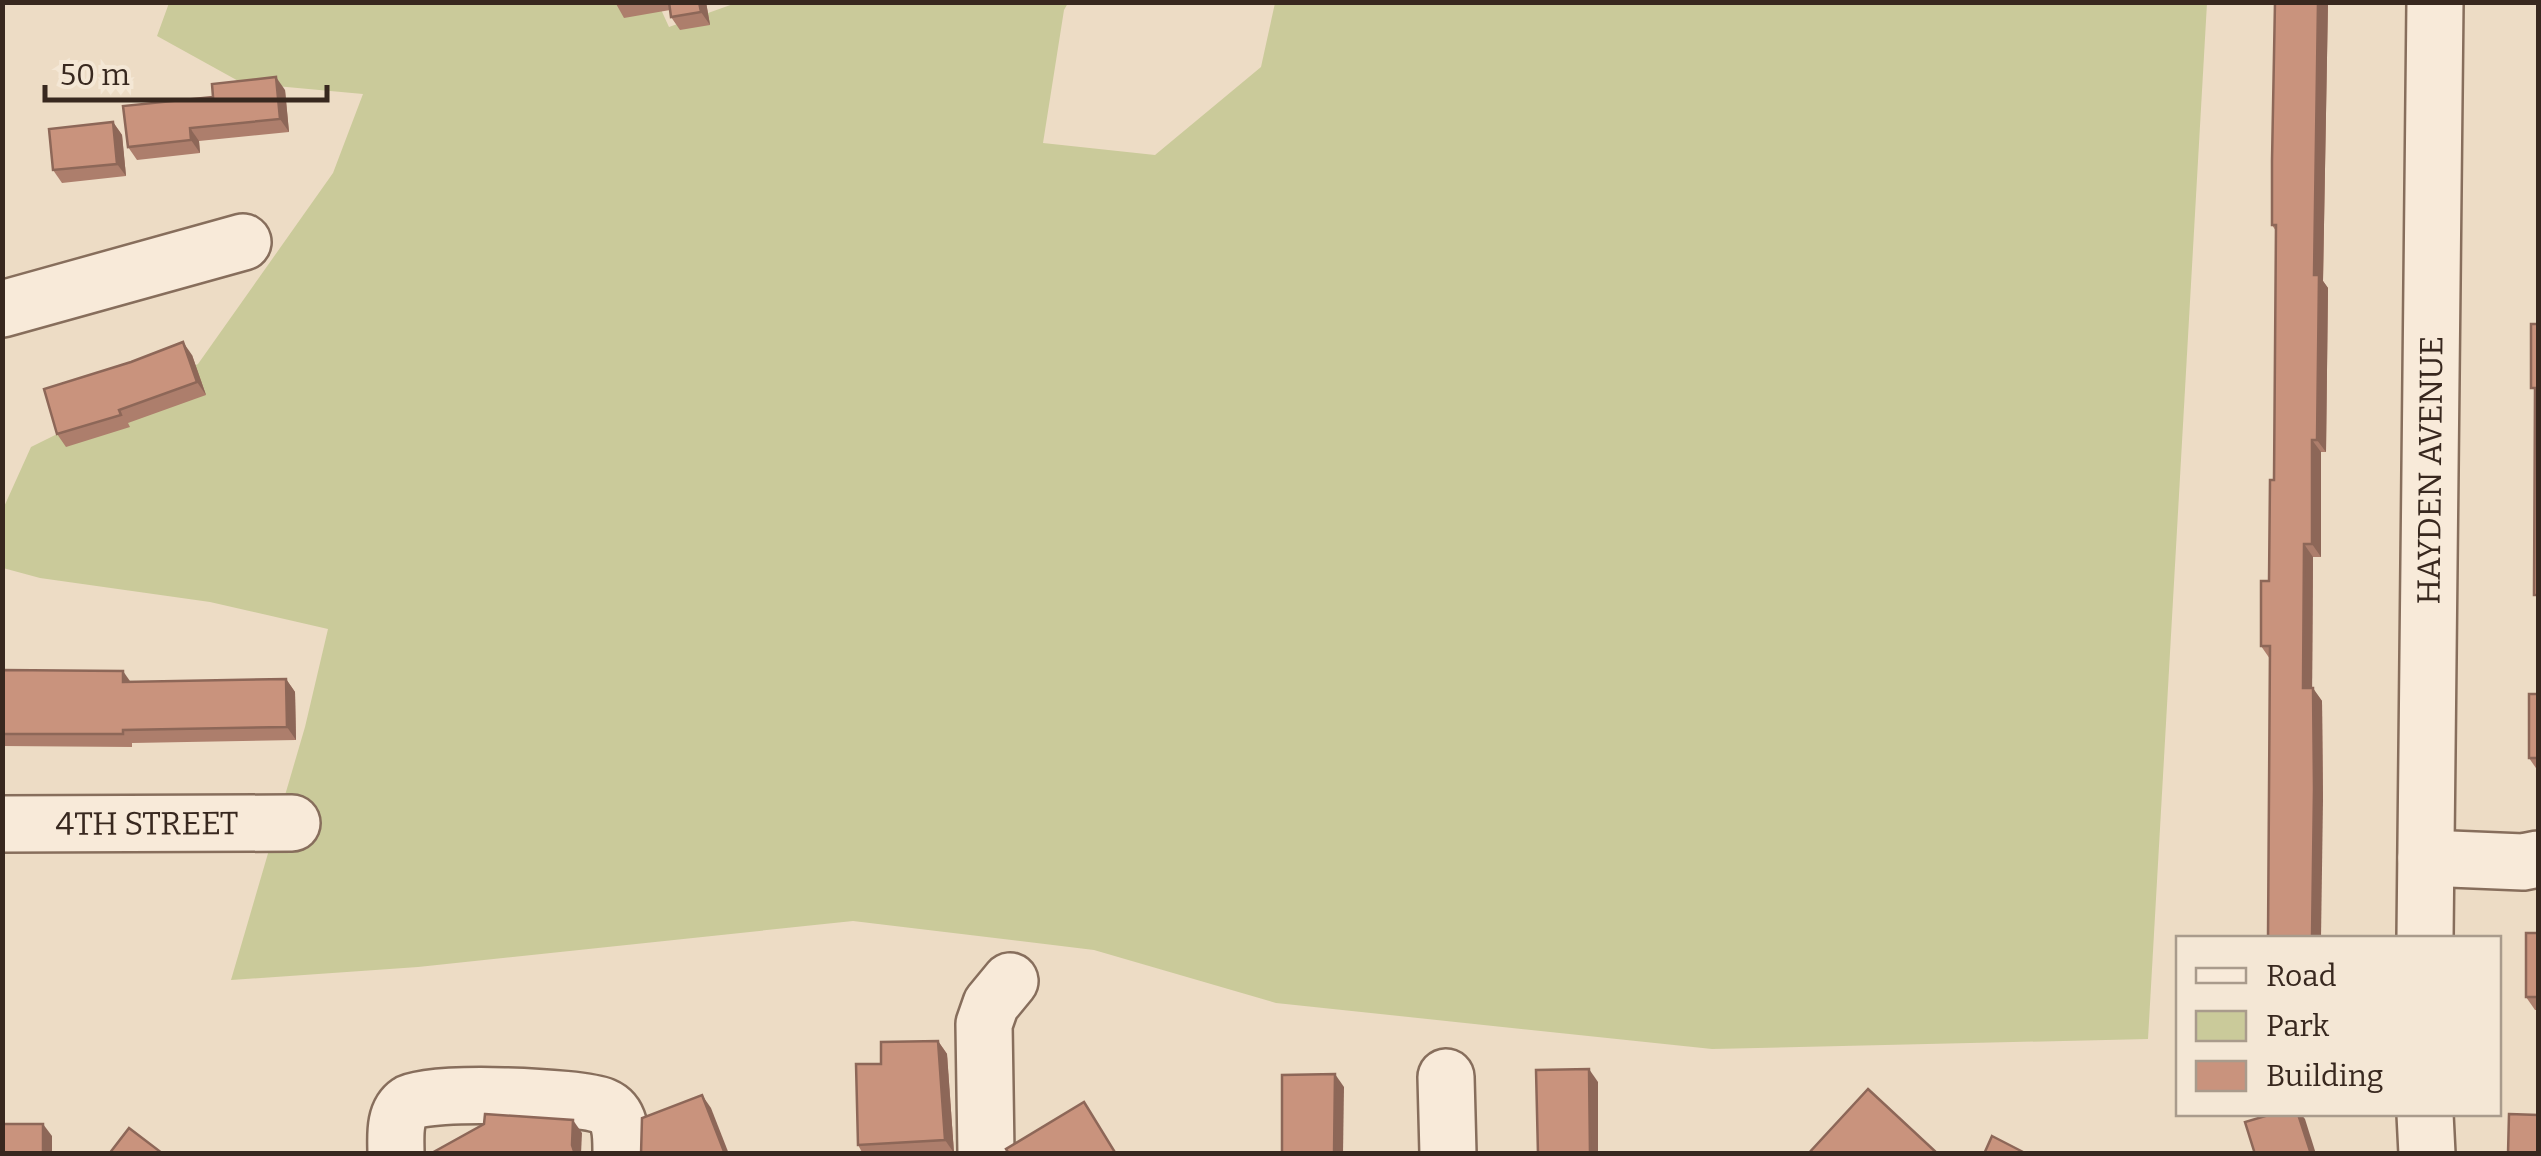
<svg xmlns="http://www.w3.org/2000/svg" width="2541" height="1156" font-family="Bitter,serif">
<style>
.green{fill:#caca9a}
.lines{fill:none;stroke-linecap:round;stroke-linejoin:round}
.minor-casing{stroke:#876e5c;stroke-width:60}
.minor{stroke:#f8ead9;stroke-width:55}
.wall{fill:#ad7e6c}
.shaded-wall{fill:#8d6758}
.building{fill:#c9937d;stroke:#8d6758;stroke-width:2.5}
.labels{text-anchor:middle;stroke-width:9;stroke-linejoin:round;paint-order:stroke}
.street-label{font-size:32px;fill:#38281f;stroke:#f4e7d5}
</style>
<rect width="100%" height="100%" fill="#eddcc5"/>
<polygon class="green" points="169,3 658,3 669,27 736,3 1068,3 1064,10 1043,143 1155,155 1261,67 1275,3 2207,3 2148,1039 1712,1049 1276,1003 1094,950 853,921 418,967 231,980 305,727 328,629 210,602 40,578 3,568 3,509 31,447 198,364 333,173 363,94 242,83 157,36"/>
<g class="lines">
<defs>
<g id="minor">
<polyline points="2,309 243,242"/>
<path id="s1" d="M2 824 292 823"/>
<polyline points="2426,858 2523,862 2538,859"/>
<path id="s2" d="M2425 938 2435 2"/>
<polyline points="1446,1077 1448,1154"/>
<polyline points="2425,1114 2427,1154"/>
<path d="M396 1154C396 1137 393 1114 409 1103 427 1090 580 1096 603 1106 622 1114 621 1136 621 1154"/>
<polyline points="986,1154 984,1024 991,1004 1010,981"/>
</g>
</defs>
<use href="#minor" class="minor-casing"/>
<use href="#minor" class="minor"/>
</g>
<g class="wall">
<polygon points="615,2 706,2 710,25 680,30 671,17 670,10 624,18"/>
<polygon points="2275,2 2328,2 2323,281 2328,288 2326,452 2321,452 2321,557 2313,557 2312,688 2322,701 2323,800 2270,659 2261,646 2269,581 2274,480 2276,231 2272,225"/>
<polygon points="285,90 289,132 199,141 200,153 137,160 128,147"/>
<polygon points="113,122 122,135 126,176 62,183 53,170"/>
<polygon points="192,355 206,395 128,423 130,427 66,447 57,434"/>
<polygon points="2,670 131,682 286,679 295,692 296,740 132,743 132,747 2,746"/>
<polygon points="2538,694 2538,771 2529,758"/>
<polygon points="2538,933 2538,1010 2535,1010 2526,997"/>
<polygon points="938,1041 947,1054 954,1153 863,1154 858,1145 881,1064"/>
</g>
<g class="shaded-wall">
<polygon points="699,2 706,2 710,25 701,12"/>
<polygon points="2318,2 2328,2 2323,281 2328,288 2326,452 2317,440 2314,275"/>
<polygon points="276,77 285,90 289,132 280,119"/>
<polygon points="113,122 122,135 126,176 117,164"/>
<polygon points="190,128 199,141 200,153 191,140"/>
<polygon points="183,342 192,355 206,395 197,382"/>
<polygon points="2312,440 2321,452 2321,557 2312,544"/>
<polygon points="2304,544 2313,557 2312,701 2303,688"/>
<polygon points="123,671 132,684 123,682"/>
<polygon points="286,679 295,692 296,740 287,727"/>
<polygon points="2313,688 2322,701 2323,800 2321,938 2312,938"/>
<polygon points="938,1041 947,1054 954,1153 945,1140"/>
<polygon points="1589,1069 1598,1082 1598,1154 1590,1154"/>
<polygon points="1335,1074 1344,1087 1343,1154 1334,1154"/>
<polygon points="702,1095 711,1108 729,1154 725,1154"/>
<polygon points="2298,1114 2301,1114 2305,1119 2316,1154 2311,1154"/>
<polygon points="573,1120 582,1133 581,1154 575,1154 572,1145"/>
<polygon points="43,1124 52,1136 52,1154 43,1154"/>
</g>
<g class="building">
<polygon points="669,2 699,2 701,12 671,17"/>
<polygon points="2275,2 2318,2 2314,275 2319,275 2317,440 2312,440 2312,544 2304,544 2303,688 2313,688 2314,788 2312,938 2268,938 2270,646 2261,646 2261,581 2269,581 2270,480 2274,480 2276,225 2272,225 2272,161"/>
<polygon points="276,77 280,119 190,128 191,140 128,147 123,106 213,97 212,84"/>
<polygon points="113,122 117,164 53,170 49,129"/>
<polygon points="2531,324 2538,324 2538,595 2534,595 2535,388 2531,388"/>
<polygon points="183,342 197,382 119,410 121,415 57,434 44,389 131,362"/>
<polygon points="2,670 123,671 123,682 286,679 287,727 123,730 123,734 2,734"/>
<rect x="2529" y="694" width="9" height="64"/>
<rect x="2526" y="933" width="12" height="64"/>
<polygon points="938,1041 945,1140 858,1145 856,1064 881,1064 881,1042"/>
<polygon points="1589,1069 1590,1154 1538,1154 1536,1070"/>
<polygon points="1335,1074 1334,1154 1282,1154 1282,1075"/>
<polygon points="1868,1089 1938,1154 1808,1154"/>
<polygon points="702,1095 725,1154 641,1154 642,1118"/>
<polygon points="1084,1102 1116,1154 1009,1154 1006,1149"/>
<polygon points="485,1114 573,1120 572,1145 575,1154 430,1154 484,1124"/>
<polygon points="2272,1114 2298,1114 2311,1154 2255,1154 2245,1122"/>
<polygon points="2509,1114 2538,1115 2538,1154 2508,1154"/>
<rect x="2" y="1124" width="41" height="30"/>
<polygon points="129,1128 162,1153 162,1154 109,1154"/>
<polygon points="1992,1136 2027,1154 1984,1154"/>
</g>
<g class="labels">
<g class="street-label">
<text dy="11" stroke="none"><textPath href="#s2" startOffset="468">HAYDEN AVENUE</textPath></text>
<text dy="11" stroke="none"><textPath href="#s1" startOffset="145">4TH STREET</textPath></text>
</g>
</g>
<rect width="2541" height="1156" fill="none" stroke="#38281f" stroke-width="10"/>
<rect x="2176" y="936" width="325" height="180" fill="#f4e7d5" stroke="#a99b8c" stroke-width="2.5"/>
<rect x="2196" y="968" width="50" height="15" fill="#f8ead9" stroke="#a99b8c" stroke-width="2.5"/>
<text x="2266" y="986" font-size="30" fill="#38281f">Road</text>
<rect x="2196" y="1011" width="50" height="30" fill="#caca9a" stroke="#a99b8c" stroke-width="2.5"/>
<text x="2266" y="1036" font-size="30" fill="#38281f">Park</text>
<rect x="2196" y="1061" width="50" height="30" fill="#c9937d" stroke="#a99b8c" stroke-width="2.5"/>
<text x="2266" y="1086" font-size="30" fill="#38281f">Building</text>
<path d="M45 85v15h282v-15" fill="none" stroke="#38281f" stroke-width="5"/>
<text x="60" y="85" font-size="30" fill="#38281f" stroke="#f4e7d5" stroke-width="8" paint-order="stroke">50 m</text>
</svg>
